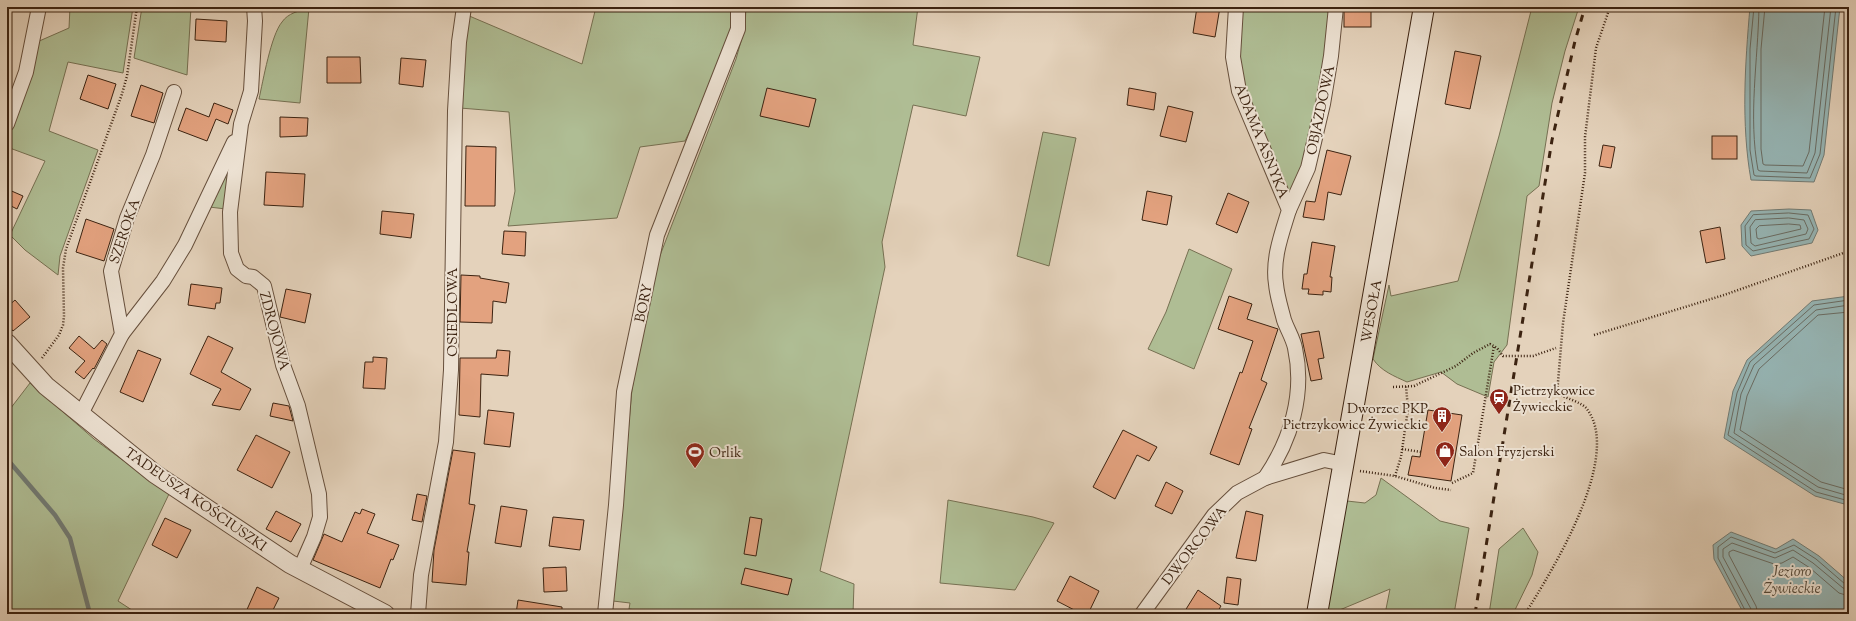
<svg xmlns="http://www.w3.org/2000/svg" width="1856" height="621" font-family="'Sorts Mill Goudy',serif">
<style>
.green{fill:#afbd94;stroke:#767052}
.water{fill:#96b6b6;stroke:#727b74}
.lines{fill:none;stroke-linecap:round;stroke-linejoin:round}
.shore{stroke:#696c64;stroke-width:1}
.stream{stroke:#727b74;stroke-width:4.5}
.building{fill:#e3a27f;stroke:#3c2311}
.minor-casing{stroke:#664f3c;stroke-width:16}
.tertiary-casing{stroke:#664f3c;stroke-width:20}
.secondary-casing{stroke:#3c2311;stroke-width:22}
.path{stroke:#3c2311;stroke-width:2.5;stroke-dasharray:1 2;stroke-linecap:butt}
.minor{stroke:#ede2d3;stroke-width:14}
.tertiary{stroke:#ede2d3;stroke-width:18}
.secondary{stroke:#ede2d3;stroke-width:20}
.rail{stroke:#3c2311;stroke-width:3;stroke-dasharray:7 7;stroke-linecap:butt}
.labels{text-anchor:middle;stroke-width:4;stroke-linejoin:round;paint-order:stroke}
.street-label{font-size:14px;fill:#3c2311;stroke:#ede2d3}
.poi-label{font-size:14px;fill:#3c2311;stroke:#ede2d3;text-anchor:start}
.water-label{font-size:15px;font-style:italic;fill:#52483a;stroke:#ede2d3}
</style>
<rect width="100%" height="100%" fill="#e4d2bb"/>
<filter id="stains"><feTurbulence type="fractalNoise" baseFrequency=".005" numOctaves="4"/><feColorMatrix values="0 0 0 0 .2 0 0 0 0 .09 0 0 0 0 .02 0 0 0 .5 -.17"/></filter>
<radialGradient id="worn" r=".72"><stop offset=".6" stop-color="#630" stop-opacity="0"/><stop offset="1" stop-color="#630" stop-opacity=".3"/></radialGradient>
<g class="green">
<path d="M70 7H133L123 73 68 62 49 131 98 150 60 256 58 275 25 250 10 235 45 161 7 147C7 116 27 73 37 42L69 28Z"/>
<polygon points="142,7 191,7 187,75 134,58"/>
<polygon points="596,7 733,7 730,37 717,74 685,141 640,147 617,218 508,226 515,191 509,112 460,108 467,15 582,64"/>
<polygon points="746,7 918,7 913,45 980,57 966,116 913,105 882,242 885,267 820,571 854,584 853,614 663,614 629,609 630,603 613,601 632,389 654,271 736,59 745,27"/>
<polygon points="1241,7 1332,7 1328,56 1298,183 1289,192 1285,190 1244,94 1239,59"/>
<path d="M1532 7H1579L1565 51 1552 103 1539 186 1527 196 1507 345 1494 362 1488 397 1457 384 1441 372 1407 382C1394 376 1381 371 1373 359L1389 285 1391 296 1458 281 1499 136Z"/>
<path d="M309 8 300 103 259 99C263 81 271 35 282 22 288 13 299 11 309 8Z"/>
<polygon points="1043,132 1076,138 1049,266 1017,256"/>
<polygon points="227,165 231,166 226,209 209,207"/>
<polygon points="1189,249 1232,269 1194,369 1148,349 1166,312"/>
<polygon points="30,383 94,439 169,494 118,601 138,614 55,614 55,610 50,614 7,614 7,413"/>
<polygon points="1381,478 1440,521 1469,528 1454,614 1385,614 1390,589 1330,614 1317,614 1338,500 1365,503 1376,495"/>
<polygon points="948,500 1033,517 1054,523 1015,590 940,583"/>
<polygon points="1523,528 1538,552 1532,575 1513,614 1489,614 1499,549"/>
</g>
<g class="water">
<path d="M1750 7H1840L1824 155 1814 182 1751 180C1741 124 1745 64 1750 7Z"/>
<polygon points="1789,209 1811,210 1818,230 1812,243 1751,256 1742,246 1741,225 1751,211"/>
<polygon points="1849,296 1849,504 1848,505 1815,496 1724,438 1733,391 1747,360 1812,301"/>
<polygon points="1731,532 1776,549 1793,539 1819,556 1849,582 1849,614 1744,614 1714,559 1713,545"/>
</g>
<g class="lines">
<g class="shore">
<polyline points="1754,7 1750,49 1750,150 1754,175 1756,176 1810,178 1820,154 1836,7"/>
<path d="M1759 7C1758 61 1748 116 1758 170L1760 171 1807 173 1815 153 1831 7"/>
<polyline points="1765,7 1761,49 1761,149 1763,164 1765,165 1803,166 1809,152 1825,7"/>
<polygon points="1789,213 1808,215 1814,229 1809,239 1753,251 1746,245 1745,226 1753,215"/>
<polygon points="1789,218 1804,220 1808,229 1806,234 1755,246 1751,243 1750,227 1755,220"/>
<polygon points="1789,224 1800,225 1801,229 1759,239 1757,238 1756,229 1759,226"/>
<polyline points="1849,300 1814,305 1750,362 1737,393 1728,435 1816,492 1849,501"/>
<polyline points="1849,305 1816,310 1754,365 1741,394 1734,433 1818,487 1849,496"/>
<polyline points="1849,312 1818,315 1759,369 1747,396 1740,430 1821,482 1849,490"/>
<polyline points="1747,614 1718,558 1718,547 1731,537 1775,553 1794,545 1816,559 1845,584 1849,585"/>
<polyline points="1752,614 1751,609 1723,557 1723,549 1732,543 1775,558 1793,550 1813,563 1843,588 1849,590"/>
<polyline points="1758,614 1756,606 1729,555 1729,552 1733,550 1774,564 1782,563 1793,557 1810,568 1839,593 1849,596"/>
</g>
<polyline class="stream" points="7,459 55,515 70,538 90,614"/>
</g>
<g class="building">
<polygon points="1197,7 1220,7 1215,37 1193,33"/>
<rect x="1344" y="7" width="27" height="20"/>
<polygon points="196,19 227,21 226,42 195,40"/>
<polygon points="1455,51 1481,56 1470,109 1445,104"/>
<polygon points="327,57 360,57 361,83 327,83"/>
<polygon points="401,58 426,60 423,87 399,84"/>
<polygon points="88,75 116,84 108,109 80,99"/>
<polygon points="141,85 163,93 154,123 131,116"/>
<polygon points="767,88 816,99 809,127 760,116"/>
<polygon points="1129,88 1156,93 1154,110 1127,105"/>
<polygon points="214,103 233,110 228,124 216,119 207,141 178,130 186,108 209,117"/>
<polygon points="1168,106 1193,112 1186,142 1160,136"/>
<polygon points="280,117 308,118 307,136 280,137"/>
<rect x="1712" y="136" width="25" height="23"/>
<polygon points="1603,145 1615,147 1611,168 1599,166"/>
<polygon points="466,146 496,147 495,206 465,206"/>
<polygon points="1327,150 1351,156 1341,195 1328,192 1324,220 1303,217 1306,201 1315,202"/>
<polygon points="266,172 305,174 303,207 264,205"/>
<polygon points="7,189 23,196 17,209 7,204"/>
<polygon points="1147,191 1172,196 1167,225 1142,220"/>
<polygon points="1228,193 1249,202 1237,233 1216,224"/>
<polygon points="382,211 414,214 411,238 380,234"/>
<polygon points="86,219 114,229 104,261 76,252"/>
<polygon points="1720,227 1725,259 1706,263 1700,231"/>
<polygon points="504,231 526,232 525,256 502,254"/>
<polygon points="1312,242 1335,246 1330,277 1332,277 1331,292 1323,291 1323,295 1308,294 1309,289 1302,289 1304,274 1307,274"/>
<polygon points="461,275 480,276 480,278 509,283 506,303 493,301 492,323 460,322"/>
<polygon points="191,284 222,288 220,303 216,303 215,309 188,305"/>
<polygon points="286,289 311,294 305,323 280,317"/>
<polygon points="1229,296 1252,304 1247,319 1278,329 1261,380 1267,383 1249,428 1252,429 1239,465 1210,454 1240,372 1242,373 1253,341 1218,329"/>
<polygon points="15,300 30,317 13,331 7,324 7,307"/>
<polygon points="1319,331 1324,358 1318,359 1322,379 1311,381 1301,334"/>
<polygon points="79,336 94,349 102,340 107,344 94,369 93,368 84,379 75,372 85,361 69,348"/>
<polygon points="208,336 233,348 221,372 251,389 240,410 212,405 221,389 190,374"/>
<polygon points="138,350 161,359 143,402 120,392"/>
<polygon points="497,350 510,351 508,376 481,374 480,417 459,415 460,358 496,358"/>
<polygon points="373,357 387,358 385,389 363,388 365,362 373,362"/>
<polygon points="273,403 289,406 293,421 270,416"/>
<polygon points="488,410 514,413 510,447 484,444"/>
<polygon points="1428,410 1462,415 1451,481 1408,475 1412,456 1420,457"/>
<polygon points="1123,430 1157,447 1149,461 1137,455 1115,499 1093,487"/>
<polygon points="256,435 290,452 272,488 237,470"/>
<polygon points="453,450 475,453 469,504 475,505 467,552 469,552 466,585 432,582 434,550"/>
<polygon points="1166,482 1183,491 1172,514 1155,506"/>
<polygon points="417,494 427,496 422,522 412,520"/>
<polygon points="501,506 527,510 521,547 495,543"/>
<polygon points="362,509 375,514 367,533 399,545 393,560 391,559 380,588 313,560 324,534 342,542 355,512 360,514"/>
<polygon points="276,511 301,524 291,542 266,529"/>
<polygon points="1246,511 1263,515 1256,561 1236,558"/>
<polygon points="553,517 584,520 580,550 549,546"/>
<polygon points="750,517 762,519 756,556 744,554"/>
<polygon points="165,518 191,530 177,558 152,545"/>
<polygon points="566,567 567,591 544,592 543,568"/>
<polygon points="745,568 792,579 788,595 741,584"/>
<polygon points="1070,576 1099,591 1088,614 1082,614 1057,601"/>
<polygon points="1227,577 1241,579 1238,605 1224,603"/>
<polygon points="257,587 279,598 271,614 245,614"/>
<polygon points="1198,590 1221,606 1216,614 1183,614"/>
<polygon points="518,600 562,607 562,614 516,614"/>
</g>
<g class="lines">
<defs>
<g id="minor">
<polyline points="254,7 255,21 251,91 241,124 230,212 231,253 237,269 246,276 253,277 264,286 283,365 298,406 319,494 320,517 314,537 300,569"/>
<path d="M1236 7 1233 57 1239 91 1289 210C1282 233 1272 259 1276 284 1277 296 1281 308 1284 320 1287 329 1293 338 1295 348 1305 394 1291 440 1265 478"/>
<polyline points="7,124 26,72 39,7"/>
<polyline points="1289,210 1308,168 1323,104 1331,56 1336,7"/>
<polyline points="122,334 163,281 185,245 234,142"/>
<polyline points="81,414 122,334 111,271 127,218 153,155 174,92"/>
<polyline points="418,614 421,575 446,442 451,370 455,111 459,42 464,7"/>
<polyline points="605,614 616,505 624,392 657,235 738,29 738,7"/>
<polyline points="1142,614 1214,515 1237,493 1265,478 1324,460 1344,464"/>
</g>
<polyline id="tertiary" points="7,343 46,386 155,474 290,564 385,614"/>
<polyline id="secondary" points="1317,614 1424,7"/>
</defs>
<use href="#minor" class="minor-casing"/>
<use href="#tertiary" class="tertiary-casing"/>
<use href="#secondary" class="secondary-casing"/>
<g class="path">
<polyline points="1594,335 1724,295 1849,251"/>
<polyline points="42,358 59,335 63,325 64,316 63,268 66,249 122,94 127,76 137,7"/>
<polyline points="1393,387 1414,386 1456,366 1473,353 1490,344 1497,348 1503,356 1533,356 1556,348"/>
<polyline points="1402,449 1421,452"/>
<polyline points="1360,471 1395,476 1435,488 1451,490"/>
<polyline points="1395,476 1401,457 1408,409 1406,386"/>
<polyline points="1452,483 1473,473 1494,346"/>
<path d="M1525 614C1552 571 1623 457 1587 409 1583 403 1564 397 1557 394L1563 323 1585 173V137L1596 48 1610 7"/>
</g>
<use href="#minor" class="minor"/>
<use href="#tertiary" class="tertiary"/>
<use href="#secondary" class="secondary"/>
<polyline class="rail" points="1475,614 1552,140 1575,41 1585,7"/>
</g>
<defs>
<symbol id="station-pin" viewBox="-11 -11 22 30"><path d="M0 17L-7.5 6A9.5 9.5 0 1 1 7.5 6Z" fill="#8f2418" stroke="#ede2d3"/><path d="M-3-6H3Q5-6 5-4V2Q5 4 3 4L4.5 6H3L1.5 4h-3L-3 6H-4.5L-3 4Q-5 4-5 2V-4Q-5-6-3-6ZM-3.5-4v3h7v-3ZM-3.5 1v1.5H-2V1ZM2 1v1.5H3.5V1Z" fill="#fff"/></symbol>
<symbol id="building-pin" viewBox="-11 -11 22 30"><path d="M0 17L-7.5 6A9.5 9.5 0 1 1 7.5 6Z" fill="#8f2418" stroke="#ede2d3"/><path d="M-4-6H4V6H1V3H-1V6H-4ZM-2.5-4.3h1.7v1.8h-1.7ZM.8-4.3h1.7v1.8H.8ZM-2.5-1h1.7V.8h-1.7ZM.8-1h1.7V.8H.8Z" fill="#fff"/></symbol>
<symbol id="shop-pin" viewBox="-11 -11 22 30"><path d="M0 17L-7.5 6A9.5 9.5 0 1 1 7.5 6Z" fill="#8f2418" stroke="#ede2d3"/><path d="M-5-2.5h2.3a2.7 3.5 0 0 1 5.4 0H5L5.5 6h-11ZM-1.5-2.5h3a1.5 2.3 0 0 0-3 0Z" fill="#fff"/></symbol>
<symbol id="stadium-pin" viewBox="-11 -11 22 30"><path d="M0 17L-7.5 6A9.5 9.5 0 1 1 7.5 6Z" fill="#8f2418" stroke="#ede2d3"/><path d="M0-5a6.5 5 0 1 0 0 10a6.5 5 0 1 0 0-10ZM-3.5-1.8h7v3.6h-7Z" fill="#fff"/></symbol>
</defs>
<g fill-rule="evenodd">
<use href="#station-pin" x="1488" y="387" width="22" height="30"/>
<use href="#building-pin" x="1431" y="405" width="22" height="30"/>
<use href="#shop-pin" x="1434" y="440" width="22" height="30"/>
<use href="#stadium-pin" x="684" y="441" width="22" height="30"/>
</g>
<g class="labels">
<g class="street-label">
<text transform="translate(1320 110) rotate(-78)" y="5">OBJAZDOWA</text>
<text transform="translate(1262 141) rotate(68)" y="5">ADAMA ASNYKA</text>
<text transform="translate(124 231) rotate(-71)" y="5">SZEROKA</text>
<text transform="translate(643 303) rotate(-78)" y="5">BORY</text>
<text transform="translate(1371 311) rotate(-80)" y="5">WESOŁA</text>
<text transform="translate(452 312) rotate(-90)" y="5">OSIEDLOWA</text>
<text transform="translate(275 331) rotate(75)" y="5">ZDROJOWA</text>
<text transform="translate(196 499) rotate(35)" y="5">TADEUSZA KOŚCIUSZKI</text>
<text transform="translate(1194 545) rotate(-52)" y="5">DWORCOWA</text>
</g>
<g class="poi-label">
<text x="1513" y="395">Pietrzykowice<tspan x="1513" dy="16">Żywieckie</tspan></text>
<text x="1428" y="413" text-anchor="end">Dworzec PKP<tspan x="1428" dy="16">Pietrzykowice Żywieckie</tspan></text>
<text x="1459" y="456">Salon Fryzjerski</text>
<text x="709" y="457">Orlik</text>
</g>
<g class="water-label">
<text x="1792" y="576">Jezioro<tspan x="1792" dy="17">Żywieckie</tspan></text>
</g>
</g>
<rect width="1856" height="621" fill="none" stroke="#e4d2bb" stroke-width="24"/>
<rect x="8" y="8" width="1840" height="605" fill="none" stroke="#3c2311" stroke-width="2"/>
<rect x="12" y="12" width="1832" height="597" fill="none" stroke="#3c2311"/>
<rect width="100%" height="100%" filter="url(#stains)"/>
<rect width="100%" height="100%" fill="url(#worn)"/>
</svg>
